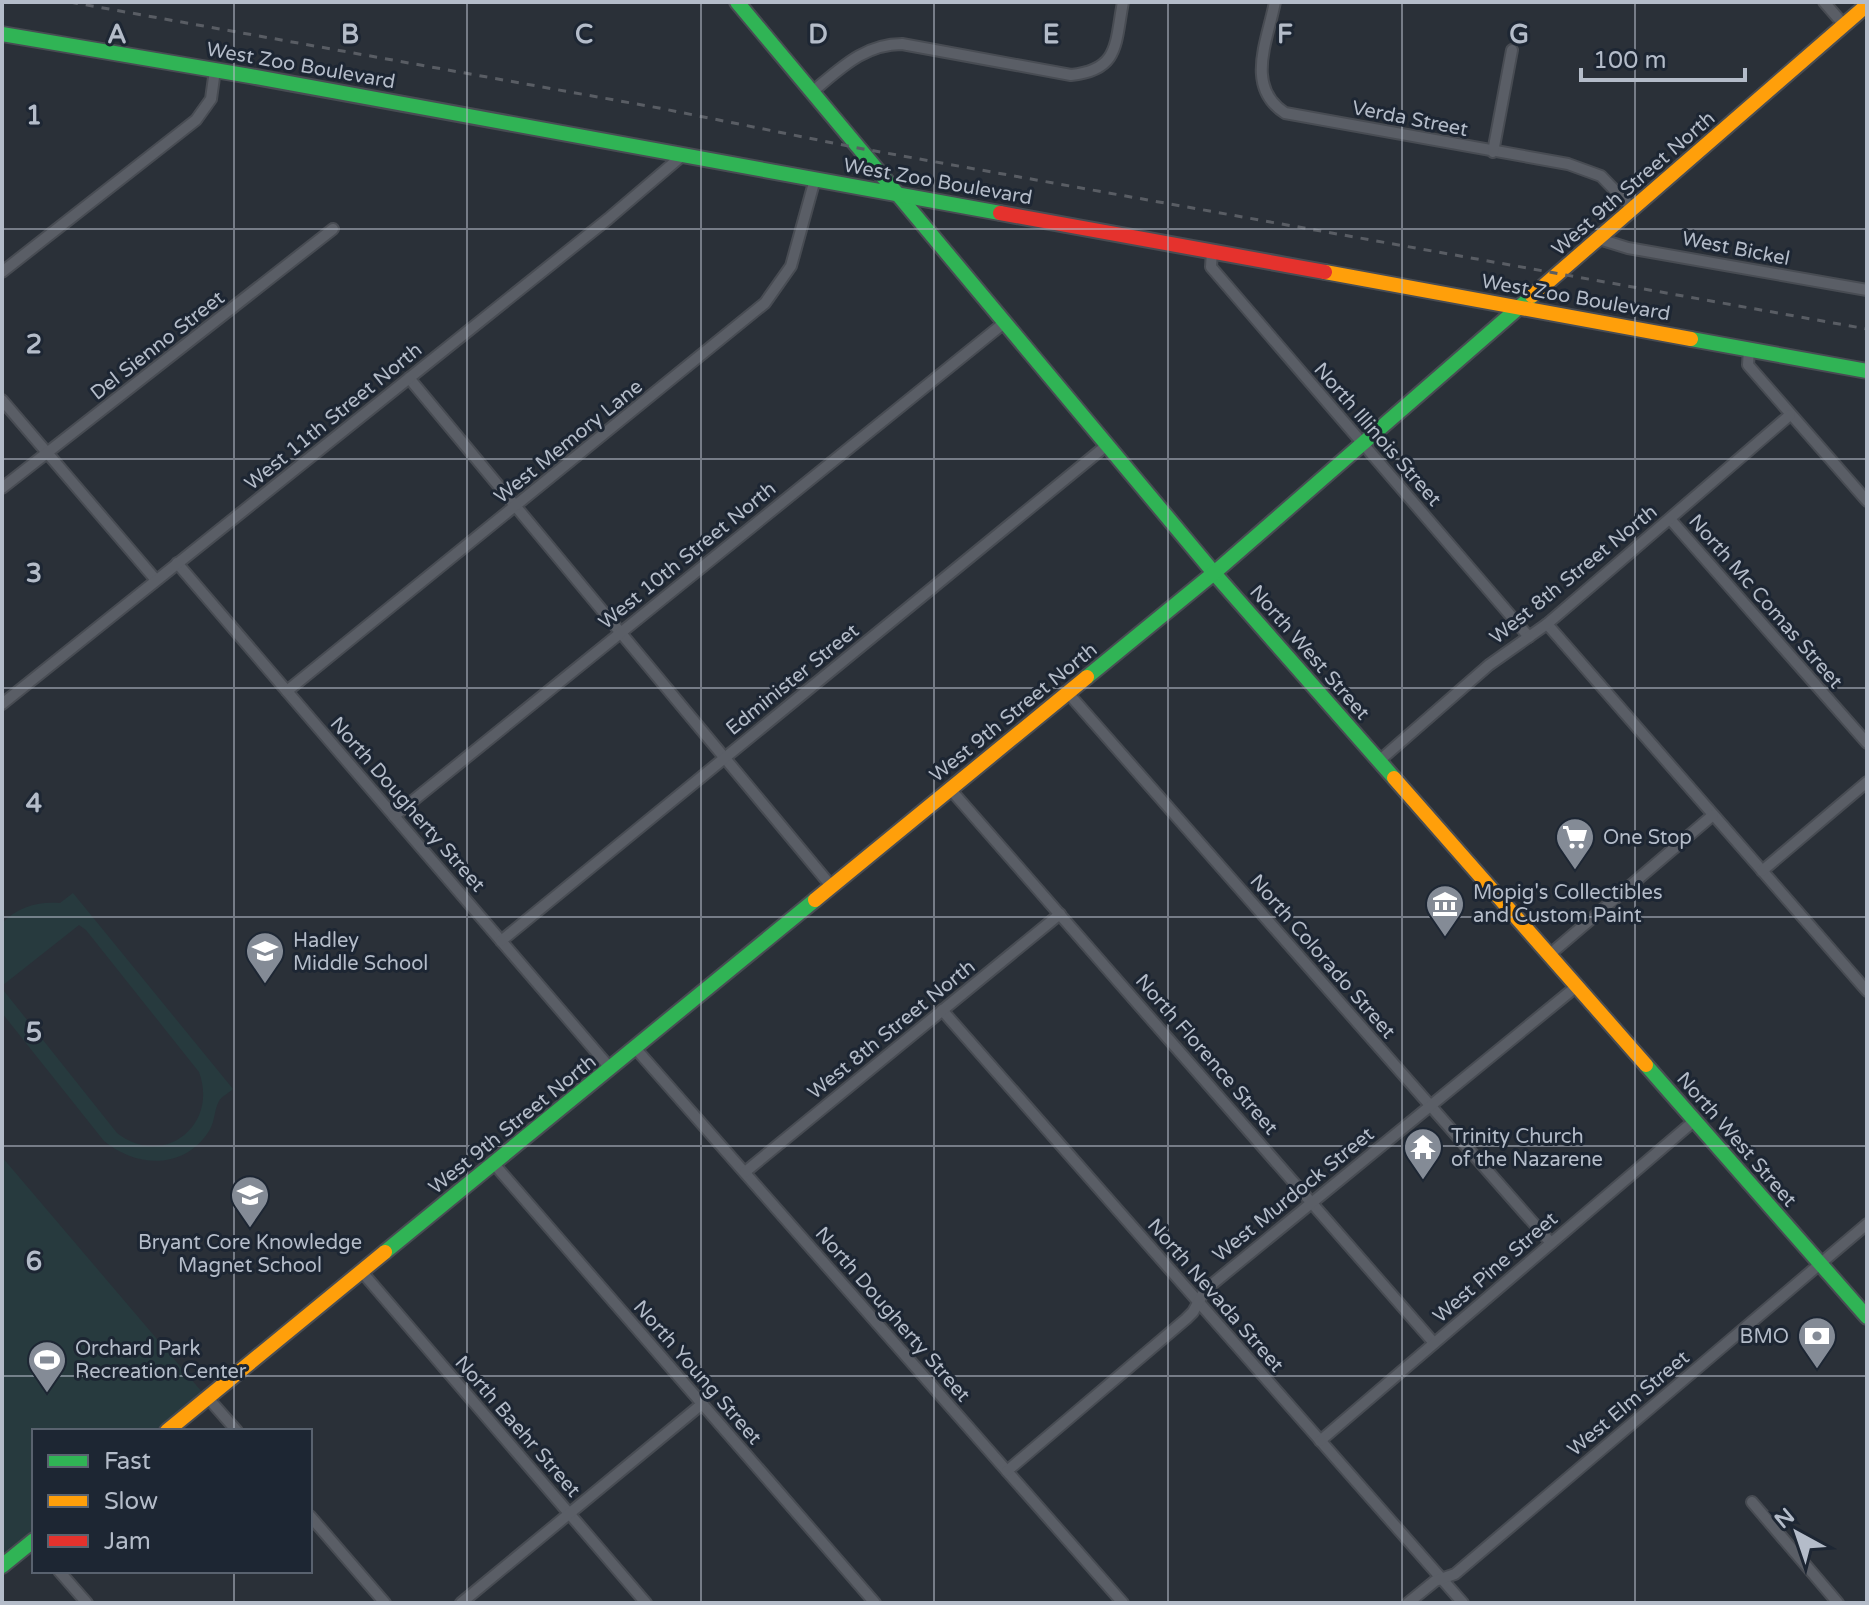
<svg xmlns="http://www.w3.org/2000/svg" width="1869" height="1605" font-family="'Varela Round',sans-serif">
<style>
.green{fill:#273a3e;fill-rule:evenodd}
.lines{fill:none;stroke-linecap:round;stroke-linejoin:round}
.street-casing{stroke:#484c53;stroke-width:14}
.fast-casing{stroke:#484c53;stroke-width:18}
.slow-casing{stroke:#484c53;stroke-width:18}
.jam-casing{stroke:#484c53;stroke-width:18}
.street{stroke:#5a5e66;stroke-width:10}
.fast{stroke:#30b455;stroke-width:14}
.slow{stroke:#ff9f0a;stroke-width:14}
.jam{stroke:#e5322d;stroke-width:14}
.rail{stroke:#595d64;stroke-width:3;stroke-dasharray:8 8;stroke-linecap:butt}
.grid{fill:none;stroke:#b4bcc9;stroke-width:2;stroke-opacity:0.55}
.labels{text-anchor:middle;stroke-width:6;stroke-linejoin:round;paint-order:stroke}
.street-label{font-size:20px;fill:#b4bcc9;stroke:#1d2633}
.poi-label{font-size:20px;fill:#b4bcc9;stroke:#1d2633;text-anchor:start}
.grid-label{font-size:26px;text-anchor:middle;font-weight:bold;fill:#b4bcc9;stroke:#1d2633;stroke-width:6;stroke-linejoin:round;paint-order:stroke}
</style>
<rect width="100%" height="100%" fill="#2a3038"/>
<g class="green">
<path d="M73 893 233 1089C230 1092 221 1097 219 1101 214 1110 215 1122 209 1131 184 1170 137 1168 104 1141L2 1013V923C18 907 37 901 60 903ZM79 925 86 930 199 1072C219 1126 163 1169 117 1133L4 991 3 985Z"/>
<polygon points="2,1157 202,1392 154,1431 34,1431 34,1529 2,1555"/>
</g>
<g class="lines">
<defs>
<g id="street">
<path d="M1275 2C1267 42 1245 87 1285 113L1568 164 1601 176 1633 209"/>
<polyline points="1824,2 1844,25"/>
<path d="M812 92C840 69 864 44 902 44L1071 75C1120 70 1115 43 1123 2"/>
<polyline points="1493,152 1512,50"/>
<polyline points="1599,239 1628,248 1867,290"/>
<polyline points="1212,251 1211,267 1529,637"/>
<polyline points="2,272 196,120 211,99 215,70"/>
<polyline points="1749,349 1748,365 1867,501"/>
<polyline points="409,378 832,887"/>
<polyline points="2,400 156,580"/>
<polyline points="2,488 333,229"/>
<polyline points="1670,519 1867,743"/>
<polyline points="177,563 611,1069"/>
<polyline points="1547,624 1867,991"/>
<polyline points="287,691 765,303 791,266 815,179"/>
<polyline points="1068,693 1551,1243"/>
<polyline points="2,704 608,219 683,155"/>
<polyline points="1379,761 1489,665 1547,624 1596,582 1790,415"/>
<polyline points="951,790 1434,1343"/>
<polyline points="394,816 1004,323"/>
<polyline points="1762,871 1867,782"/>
<polyline points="501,941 1107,445"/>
<polyline points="1549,955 1713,815"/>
<polyline points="942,1010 1463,1603"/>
<polyline points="636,1049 1123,1603"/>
<polyline points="494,1164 875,1603"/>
<polyline points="745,1172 1060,914"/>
<polyline points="362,1272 646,1603"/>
<polyline points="208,1398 237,1431"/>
<polyline points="1320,1441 1694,1121"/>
<polyline points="1007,1471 1186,1319 1193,1312 1205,1290 1577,986"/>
<polyline points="1752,1502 1838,1603"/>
<polyline points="310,1516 385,1603"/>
<polyline points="59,1571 87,1603"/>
<polyline points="461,1603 702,1404"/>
<polyline points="1408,1603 1435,1581 1455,1574 1867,1224"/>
</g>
<g id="fast">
<polyline points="737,2 1214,573 1394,778"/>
<polyline points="2,34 250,76 1000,213"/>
<polyline points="1691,339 1867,371"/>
<polyline points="1087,677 1214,573 1532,296"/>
<polyline points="1646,1065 1867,1317"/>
<polyline points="385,1252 815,900"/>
<polyline points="2,1566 34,1540"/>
</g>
<g id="slow">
<polyline points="1325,272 1691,339"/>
<polyline points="1532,296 1867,5"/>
<polyline points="1394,778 1646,1065"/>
<polyline points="815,900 1087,677"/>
<polyline points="167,1431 385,1252"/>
</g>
<polyline id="jam" points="1000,213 1325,272"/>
</defs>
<use href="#street" class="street-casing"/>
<use href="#fast" class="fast-casing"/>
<use href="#slow" class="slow-casing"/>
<use href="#jam" class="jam-casing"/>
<use href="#street" class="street"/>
<use href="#fast" class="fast"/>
<use href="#slow" class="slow"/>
<use href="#jam" class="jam"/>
<polyline class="rail" points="70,2 659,108 858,148 1867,329"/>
</g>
<path class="grid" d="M234 2V1431M467 2V1603M701 2V1603M934 2V1603M1168 2V1603M1402 2V1603M1635 2V1603M2 229H1867M2 459H1867M2 688H1867M2 917H1867M2 1146H1867M2 1376H1867M234 1571V1603"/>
<defs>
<symbol id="supermarket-pin" viewBox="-11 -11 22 30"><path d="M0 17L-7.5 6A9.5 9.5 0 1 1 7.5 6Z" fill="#848b96" stroke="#1d2633"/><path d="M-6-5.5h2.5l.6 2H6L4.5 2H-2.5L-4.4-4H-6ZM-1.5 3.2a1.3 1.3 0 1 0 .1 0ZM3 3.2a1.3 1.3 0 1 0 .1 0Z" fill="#fff"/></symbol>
<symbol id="museum-pin" viewBox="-11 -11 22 30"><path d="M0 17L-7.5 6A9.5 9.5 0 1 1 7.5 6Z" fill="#848b96" stroke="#1d2633"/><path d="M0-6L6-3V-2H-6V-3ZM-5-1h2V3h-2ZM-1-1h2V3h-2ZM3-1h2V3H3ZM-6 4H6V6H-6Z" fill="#fff"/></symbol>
<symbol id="school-pin" viewBox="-11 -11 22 30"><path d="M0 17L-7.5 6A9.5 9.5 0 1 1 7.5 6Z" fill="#848b96" stroke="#1d2633"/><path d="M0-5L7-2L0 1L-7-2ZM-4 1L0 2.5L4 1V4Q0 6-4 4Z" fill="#fff"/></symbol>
<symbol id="temple-pin" viewBox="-11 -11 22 30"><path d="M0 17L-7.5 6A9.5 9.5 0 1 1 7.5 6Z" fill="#848b96" stroke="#1d2633"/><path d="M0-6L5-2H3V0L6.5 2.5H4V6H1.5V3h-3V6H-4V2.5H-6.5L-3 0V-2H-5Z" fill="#fff"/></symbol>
<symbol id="bank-pin" viewBox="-11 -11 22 30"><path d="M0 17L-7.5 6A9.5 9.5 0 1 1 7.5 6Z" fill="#848b96" stroke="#1d2633"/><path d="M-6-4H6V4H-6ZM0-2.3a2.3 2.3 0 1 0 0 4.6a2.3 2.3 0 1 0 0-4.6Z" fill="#fff"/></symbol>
<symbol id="stadium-pin" viewBox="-11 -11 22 30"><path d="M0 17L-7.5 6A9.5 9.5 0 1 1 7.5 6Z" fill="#848b96" stroke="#1d2633"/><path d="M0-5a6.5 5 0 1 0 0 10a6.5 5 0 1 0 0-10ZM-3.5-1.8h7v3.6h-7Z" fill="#fff"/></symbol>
</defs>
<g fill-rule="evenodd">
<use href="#supermarket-pin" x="1553" y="815" width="44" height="60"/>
<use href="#museum-pin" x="1423" y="882" width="44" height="60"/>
<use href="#school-pin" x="243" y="929" width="44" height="60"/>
<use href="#temple-pin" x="1401" y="1125" width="44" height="60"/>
<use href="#school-pin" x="228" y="1173" width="44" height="60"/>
<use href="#bank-pin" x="1795" y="1314" width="44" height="60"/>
<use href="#stadium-pin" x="25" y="1338" width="44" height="60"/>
</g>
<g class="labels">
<g class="street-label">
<text transform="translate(301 65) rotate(10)" y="7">West Zoo Boulevard</text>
<text transform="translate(1410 118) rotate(11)" y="7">Verda Street</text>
<text transform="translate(938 181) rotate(10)" y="7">West Zoo Boulevard</text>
<text transform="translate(1633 183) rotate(-41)" y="7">West 9th Street North</text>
<text transform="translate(1736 248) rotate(11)" y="7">West Bickel</text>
<text transform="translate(1576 297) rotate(10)" y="7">West Zoo Boulevard</text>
<text transform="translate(157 345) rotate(-38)" y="7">Del Sienno Street</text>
<text transform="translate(333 416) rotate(-39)" y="7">West 11th Street North</text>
<text transform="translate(1378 434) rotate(49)" y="7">North Illinois Street</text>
<text transform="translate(568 441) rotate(-39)" y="7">West Memory Lane</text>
<text transform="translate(687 555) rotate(-39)" y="7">West 10th Street North</text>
<text transform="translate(1573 574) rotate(-39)" y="7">West 8th Street North</text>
<text transform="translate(1766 601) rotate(49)" y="7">North Mc Comas Street</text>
<text transform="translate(1310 652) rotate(49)" y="7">North West Street</text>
<text transform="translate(792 679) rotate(-39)" y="7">Edminister Street</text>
<text transform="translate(1013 712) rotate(-39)" y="7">West 9th Street North</text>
<text transform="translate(408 804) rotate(49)" y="7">North Dougherty Street</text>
<text transform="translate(1323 956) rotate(49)" y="7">North Colorado Street</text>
<text transform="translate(891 1029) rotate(-39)" y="7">West 8th Street North</text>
<text transform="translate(1207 1054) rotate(49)" y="7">North Florence Street</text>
<text transform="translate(512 1124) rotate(-39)" y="7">West 9th Street North</text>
<text transform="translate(1737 1139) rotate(49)" y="7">North West Street</text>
<text transform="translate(1293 1194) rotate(-39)" y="7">West Murdock Street</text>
<text transform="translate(1495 1267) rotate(-41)" y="7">West Pine Street</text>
<text transform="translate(1216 1295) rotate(49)" y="7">North Nevada Street</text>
<text transform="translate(893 1314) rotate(49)" y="7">North Dougherty Street</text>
<text transform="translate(698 1372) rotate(49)" y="7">North Young Street</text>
<text transform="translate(1628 1403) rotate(-40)" y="7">West Elm Street</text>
<text transform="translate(518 1426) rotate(49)" y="7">North Baehr Street</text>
</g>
<g class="poi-label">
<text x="1603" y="844">One Stop</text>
<text x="1473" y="899">Mopig's Collectibles<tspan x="1473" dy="23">and Custom Paint</tspan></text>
<text x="293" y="947">Hadley<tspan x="293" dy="23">Middle School</tspan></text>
<text x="1451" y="1143">Trinity Church<tspan x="1451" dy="23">of the Nazarene</tspan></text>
<text x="250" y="1249" text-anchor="middle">Bryant Core Knowledge<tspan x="250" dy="23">Magnet School</tspan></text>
<text x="1789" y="1343" text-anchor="end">BMO</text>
<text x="75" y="1355">Orchard Park<tspan x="75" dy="23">Recreation Center</tspan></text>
</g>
</g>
<g class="grid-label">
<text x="117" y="43">A</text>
<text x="350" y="43">B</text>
<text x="584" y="43">C</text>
<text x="818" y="43">D</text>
<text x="1051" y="43">E</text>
<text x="1285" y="43">F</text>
<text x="1519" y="43">G</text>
<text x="34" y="124">1</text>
<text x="34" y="353">2</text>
<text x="34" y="582">3</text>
<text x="34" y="812">4</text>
<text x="34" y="1041">5</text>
<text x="34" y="1270">6</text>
</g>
<rect width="1869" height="1605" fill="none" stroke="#b4bcc9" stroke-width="8"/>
<rect x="32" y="1429" width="280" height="144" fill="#1d2633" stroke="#59626f" stroke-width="2"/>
<rect x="48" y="1455" width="40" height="12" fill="#30b455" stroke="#59626f" stroke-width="2"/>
<text x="104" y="1469" font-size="24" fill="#b4bcc9">Fast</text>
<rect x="48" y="1495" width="40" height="12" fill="#ff9f0a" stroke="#59626f" stroke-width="2"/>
<text x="104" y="1509" font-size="24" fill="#b4bcc9">Slow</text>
<rect x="48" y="1535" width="40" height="12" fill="#e5322d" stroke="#59626f" stroke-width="2"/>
<text x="104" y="1549" font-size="24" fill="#b4bcc9">Jam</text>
<g transform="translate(1797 1533) rotate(320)" stroke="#1d2633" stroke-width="6" paint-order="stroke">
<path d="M0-6L14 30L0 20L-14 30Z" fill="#b4bcc9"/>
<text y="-12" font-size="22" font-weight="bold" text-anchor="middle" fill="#b4bcc9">N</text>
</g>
<path d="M1581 68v12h164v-12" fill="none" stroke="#b4bcc9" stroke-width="4"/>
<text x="1593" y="68" font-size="24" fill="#b4bcc9" stroke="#1d2633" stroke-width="6" paint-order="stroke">100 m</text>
</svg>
